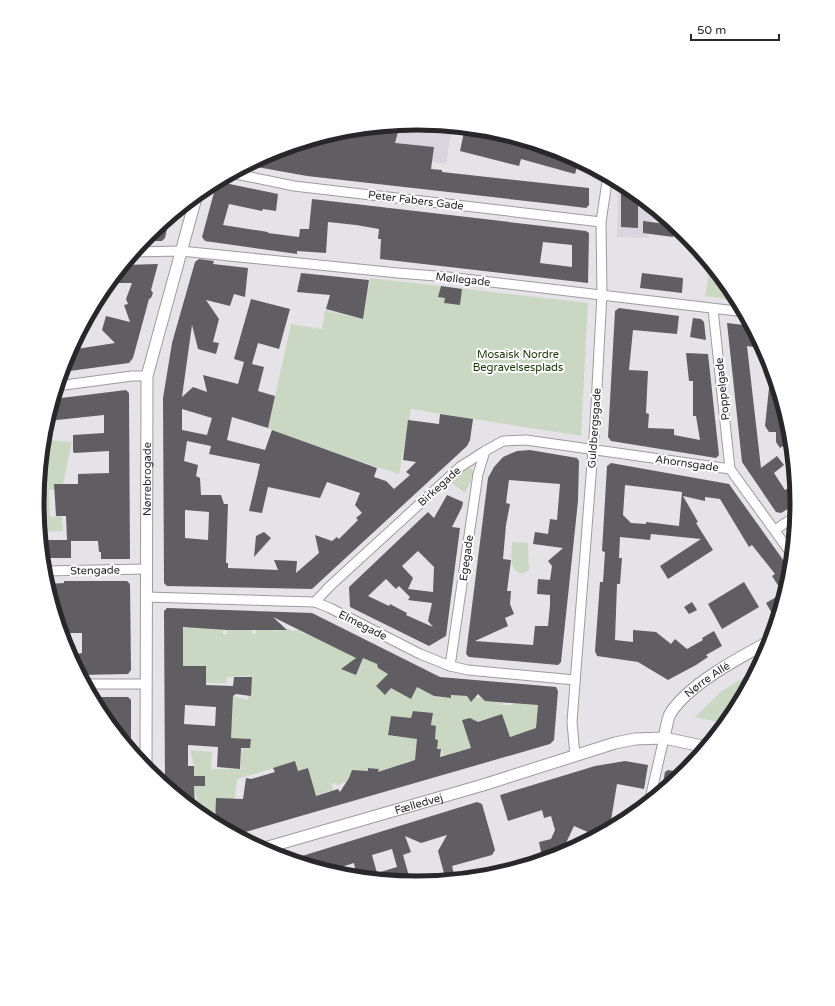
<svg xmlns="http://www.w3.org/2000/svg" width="835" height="1006" font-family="'Varela Round',sans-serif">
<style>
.built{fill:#dad4df}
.green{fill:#cad8c3}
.building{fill:#605e62;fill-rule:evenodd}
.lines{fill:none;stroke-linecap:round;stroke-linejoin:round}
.minor-casing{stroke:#9d9b9f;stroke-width:11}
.tertiary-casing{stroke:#9d9b9f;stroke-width:13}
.minor{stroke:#fff;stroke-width:9}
.tertiary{stroke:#fff;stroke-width:11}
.labels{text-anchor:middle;stroke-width:4;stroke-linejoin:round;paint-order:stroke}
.street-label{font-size:11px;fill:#282729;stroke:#fff}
.park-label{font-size:11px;fill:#193505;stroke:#fff}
.rim{fill:none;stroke:#282729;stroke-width:5}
</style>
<rect width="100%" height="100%" fill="#e6e3e8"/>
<g class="built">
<polygon points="418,123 452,126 446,164 304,142 343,130"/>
<polygon points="620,182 629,187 674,223 652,220 648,238 617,237 618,186"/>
</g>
<g class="green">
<polygon points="674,224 690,238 673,237"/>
<polygon points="711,263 734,292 739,301 705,296"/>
<polygon points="370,278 588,303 581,436 411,409 399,474 328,451 268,428 291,324 322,329 325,310 363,319"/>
<polygon points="43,440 72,442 62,489 49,490 50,517 62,516 63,531 40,532 37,503"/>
<polygon points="466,468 471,468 474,474 465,493 449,481"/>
<path d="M512 542 528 543 529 571 522 574C508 570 512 554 512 542Z"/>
<path d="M188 627H210V629L223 630V634H227V630L252 629V633L256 634V630L274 629V631H278L279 629H290V631H295V630H301V632L344 648 376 663 378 668 381 670 386 669 402 694 408 697 417 686 419 688 436 695V697L451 698 453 695 467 696 470 700 472 701 475 697 483 698 485 701 495 698V702L503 703V705H512L513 703 540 704 538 705 536 728 490 743 475 728 472 719 470 718 463 720 471 748 452 753 451 756 443 755 441 749H437V740L430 739 433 713 413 711 412 716 422 752 411 765 410 761 406 762 407 766 377 784 379 769 369 768 368 778 358 771 352 770C350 780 345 783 337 785L335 783 332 784 333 790 313 796 307 768 298 771 295 762 237 779 234 807 202 816 198 813 200 811 190 773 194 766 190 750 212 752 211 769H241V749L249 748 251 739 231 738 233 696 248 700 249 676 227 677 226 683H186L183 677V629Z"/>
<polygon points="759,668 734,715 726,724 695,717 722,691"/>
</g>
<g class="building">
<polygon points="400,124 395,143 434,147 431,169 442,170 442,172 589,188 589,205 586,208 553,204 307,176 246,165 272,151 343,130"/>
<polygon points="465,127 492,130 563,152 579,160 575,174 521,159 519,166 460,151"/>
<path d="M220 182 278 194 276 211 263 209 262 211 229 204 223 225 268 232V233L299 237 300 229H309L312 199 586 231 589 233 588 283 380 259 381 239H378L379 229 356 225 328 222 326 253 297 251V254L205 241 202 237 216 185ZM543 242 572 245V267L540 263Z"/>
<polygon points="621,187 629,187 638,194 638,228 621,227"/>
<polygon points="170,216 165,238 162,241 142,241 149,234"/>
<polygon points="643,221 674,225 673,237 643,233"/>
<path d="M199 259 214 261 213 264 248 268 245 297 234 294 230 306 206 300 219 319 213 342 219 343 216 354 198 349 192 325 182 397 193 387 207 392 203 375 238 384 244 362 234 359 251 299 290 309 279 349 258 343 252 364 264 367 258 391 275 396 268 428 232 417 227 440 265 450 272 430 377 468 374 477 386 481 394 489 410 475 406 472 416 462 403 460 408 420 439 424 440 414 473 419 470 440 467 446 312 589 167 586 164 583 163 398 172 343 195 262ZM182 409 212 418 207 435 182 430ZM187 441 211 446 209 454 260 464 249 511 262 513 268 487 320 498 327 482 360 493 355 505 362 513 356 518 358 520 339 539 337 537 332 541 315 535 319 553 296 573 297 561 274 560 278 570 228 568V563H226L228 504H224L221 495H201L200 478 196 476 198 465 184 461ZM185 510 209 512 208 540 185 538Z"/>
<polygon points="158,264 151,290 153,293 151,298 149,299 133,358 129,363 62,372 70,350 115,343 102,330 106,316 130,322 124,305 128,304 126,299 132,283 108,283 123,265"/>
<polygon points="301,273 369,280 363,319 326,309 330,295 297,292"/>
<polygon points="642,273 683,278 682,293 640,288"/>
<polygon points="441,286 462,289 460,305 444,303 445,298 438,297"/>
<polygon points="619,308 679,316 677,334 633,330 629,370 648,371 646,413 649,414 648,428 674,429 674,435 700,440 696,416 693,416 693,381 689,381 686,353 708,354 719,455 716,458 611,441 608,437 615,311"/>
<polygon points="693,318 701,319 704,322 706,340 690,337"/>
<polygon points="727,323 752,326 765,349 747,346 761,468 777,456 784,465 774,473 785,490 796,484 797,489 798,503 781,513 776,512 742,462"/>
<polygon points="769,388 778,388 791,429 792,440 780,448 776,442 776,432 769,432 765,426"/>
<polygon points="126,390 129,393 130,559 101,559 101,552 99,552 98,541 71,541 71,558 42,558 41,540 67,540 66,516 56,516 54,484 78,484 78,474 109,473 109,451 74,453 73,451 73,435 104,433 104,415 47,421 53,399"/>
<path d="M530 450 577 458 579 461 578 501 561 662 558 665 469 657 466 654 488 478 494 467 503 457 517 451ZM509 480 560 484 557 520 550 519 548 534 535 532 533 544 563 548 548 561 552 566 550 580 538 579 537 594 550 595V605L548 626H535L533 645 475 641 508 626 505 618 514 614 510 604 511 591H507L511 560 503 559 506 525 510 504 506 503Z"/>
<path d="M611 463 729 484 791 571 777 622 766 603 783 593 772 576 775 574 752 545 749 547 720 499 705 497V501L683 496 698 522 696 523 713 550 668 579 660 566 701 539 651 534 650 540 620 537 619 558H622L620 584H617L615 640 633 642V630L656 632 671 644 675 639 687 649 703 640 702 638 714 631 722 646 706 655 708 657 696 665 668 680 638 662 597 656 595 651 600 582H603L605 552 602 551 607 466ZM625 485 682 492 679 526 646 522V524L631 523 623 515Z"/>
<path d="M447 495 463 502 462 507 452 527 460 528 446 636 429 646 350 607 349 587 428 512 434 518ZM418 551 434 567 433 592 408 589 413 578 402 566ZM386 579 396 589 399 586 410 597 408 600 432 603 428 621 433 627 406 615 407 613 390 604 389 606 368 596Z"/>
<polygon points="264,532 271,538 254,557 256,536"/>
<polygon points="64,581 127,581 130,584 131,670 128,674 80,675 69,655 82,653 82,633 61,633 46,584 64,583"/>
<polygon points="744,582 759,607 722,629 708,604"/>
<polygon points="692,602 697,610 689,614 684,607"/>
<path d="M167 608 312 613 440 677 556 687 558 691 554 740 550 744 235 835 215 824 216 798 243 799 246 778 251 779 275 772 273 768 295 761 298 771 308 768 316 796 338 789 340 792 349 778 352 770 368 771V768L379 769 378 772 415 760 417 739 388 735 391 716 411 718 413 711 433 713 431 725 436 726 435 739 438 740 437 749H441L440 757 471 748 462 720 470 718 478 722 502 714 510 737 536 728 538 705 485 701 478 694 471 702 467 696 451 695V698L434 696 417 687 411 699 391 688 385 695 376 686 388 674 378 668 377 664 363 658 356 675 341 669 356 658 273 617 287 630H227L183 627V666H206V685L233 686 234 677H252L251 696 236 694 233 696 231 738 251 739 250 748H241L240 769 217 767 218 747 188 745V766H194V776H205V786H194L195 810 165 785 164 611ZM185 705 216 707 215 726 184 724Z"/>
<polygon points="92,697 128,697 131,700 131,750 101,714"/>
<polygon points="625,761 648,765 644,789 617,784 611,820 624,822 597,836 574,826 566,843 565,854 563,855 543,861 539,842 551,839 555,830 551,816 544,818 542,810 508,821 500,795 595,766"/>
<polygon points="668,770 685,773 661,793 665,772"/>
<path d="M477 802 482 804 495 850 492 855 452 866 454 874 445 877 438 851 447 835 421 843 405 836 411 852 403 855 411 883 357 878 354 863 332 870 333 873 289 860ZM392 849 397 867 377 873 372 855Z"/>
</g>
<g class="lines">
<defs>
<g id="minor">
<polyline points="231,173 294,186 601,222"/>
<polyline points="133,252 181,251 398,273 448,277 745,312"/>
<polyline points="713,309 730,469"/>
<polyline points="57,386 132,376 147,376"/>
<polyline points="775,530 797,515"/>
<polyline points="44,571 146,569"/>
<polyline points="146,597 315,602 330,608 420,654 450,666 468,670 575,680"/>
<polyline points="315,602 330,586 460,467 485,451 503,441 526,440 730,469 793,556"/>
<polyline points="450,666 478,474 485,451"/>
<polyline points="85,684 146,684"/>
<polyline points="575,756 572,722 595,424 602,294 601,222 608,175"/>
<polyline points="649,803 664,738"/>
</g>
<g id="tertiary">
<path id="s1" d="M664 738C666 730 667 720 670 714 687 685 742 656 772 640"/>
<path id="s2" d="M146 770 147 376 197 194"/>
<path id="s3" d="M261 849 483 785 615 743 635 739 664 738 707 747"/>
</g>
</defs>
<use href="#minor" class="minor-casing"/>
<use href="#tertiary" class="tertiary-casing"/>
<use href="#minor" class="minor"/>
<use href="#tertiary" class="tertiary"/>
</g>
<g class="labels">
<g class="street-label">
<text transform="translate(416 200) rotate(7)" y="4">Peter Fabers Gade</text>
<text transform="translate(463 279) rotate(6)" y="4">Møllegade</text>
<text transform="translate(722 389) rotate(-96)" y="4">Poppelgade</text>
<text transform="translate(594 428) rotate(-86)" y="4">Guldbergsgade</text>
<text transform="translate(687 463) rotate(8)" y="4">Ahornsgade</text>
<text dy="4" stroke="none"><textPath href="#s2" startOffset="291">Nørrebrogade</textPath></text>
<text transform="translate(439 486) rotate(-42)" y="4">Birkegade</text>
<text transform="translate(466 558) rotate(-82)" y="4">Egegade</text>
<text transform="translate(95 570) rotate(-1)" y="4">Stengade</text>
<text transform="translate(363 625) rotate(27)" y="4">Elmegade</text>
<text dy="4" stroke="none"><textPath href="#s1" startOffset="76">Nørre Allé</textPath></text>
<text dy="4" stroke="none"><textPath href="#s3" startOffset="164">Fælledvej</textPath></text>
</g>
<g class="park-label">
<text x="518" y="358">Mosaisk Nordre<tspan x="518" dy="13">Begravelsesplads</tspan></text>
</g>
</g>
<path d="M0 0H835V1006H0ZM44 503a373 373 0 1 1 746 0a373 373 0 1 1-746 0Z" fill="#fff" fill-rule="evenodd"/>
<path class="rim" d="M44 503a373 373 0 1 1 746 0a373 373 0 1 1-746 0Z"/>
<path d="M691 34v6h88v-6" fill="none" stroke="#282729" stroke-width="2"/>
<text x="697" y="34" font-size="12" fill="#282729" stroke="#ffffff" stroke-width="3" paint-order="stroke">50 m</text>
</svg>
